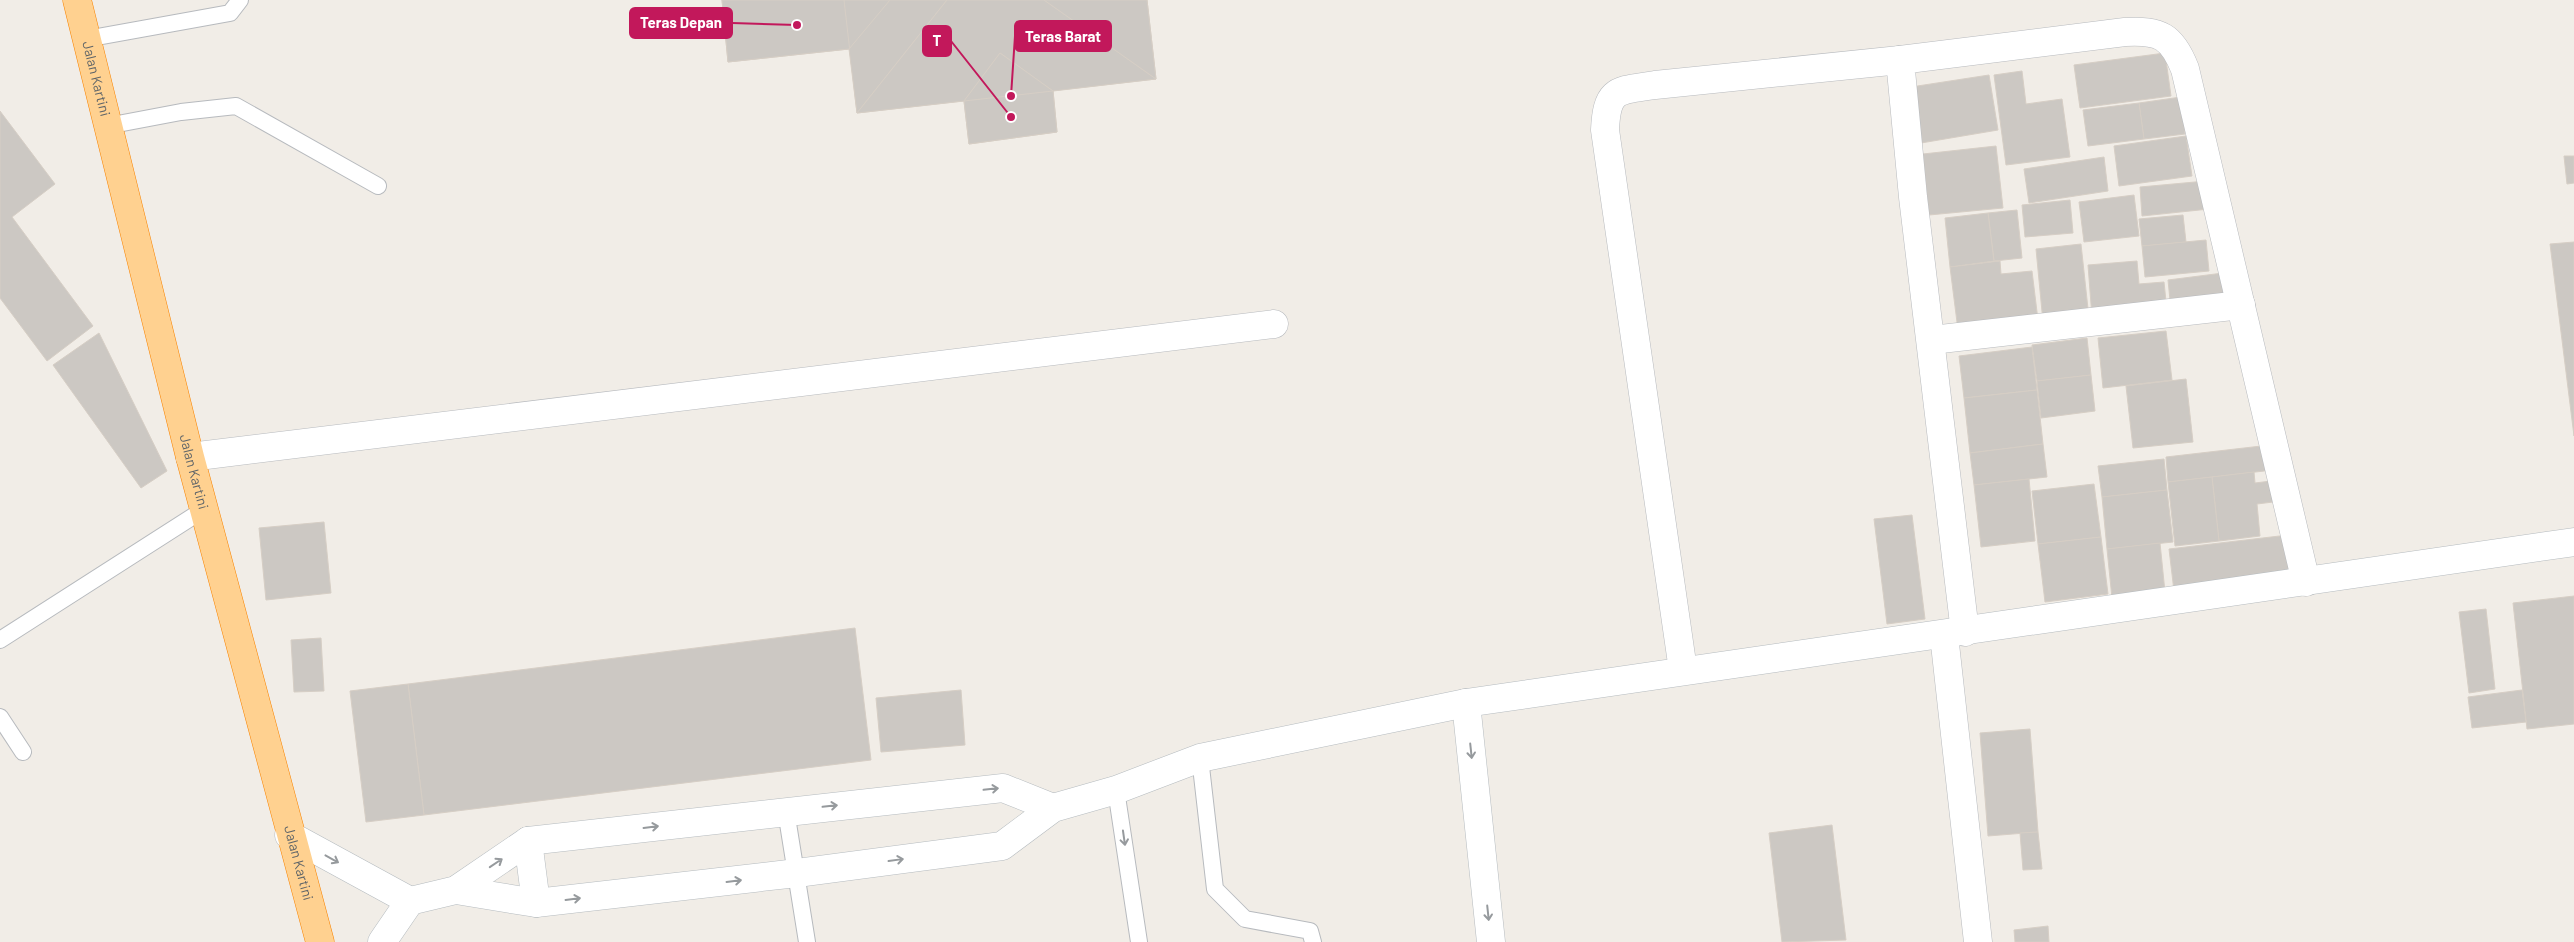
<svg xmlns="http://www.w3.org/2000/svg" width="2574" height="942" font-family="Barlow,sans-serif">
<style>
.building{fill:#ccc8c3;stroke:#d6cec5}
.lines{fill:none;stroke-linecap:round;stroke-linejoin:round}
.lane-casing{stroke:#b7babe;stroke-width:18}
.street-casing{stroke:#b7babe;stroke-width:29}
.secondary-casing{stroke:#b5bbbf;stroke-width:29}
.highway-casing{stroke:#f88300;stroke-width:29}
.lane{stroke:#fff;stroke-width:16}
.street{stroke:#fff;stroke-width:28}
.secondary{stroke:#fff;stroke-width:28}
.highway{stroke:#ffd190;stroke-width:28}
.oneway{stroke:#969a9d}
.labels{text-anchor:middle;stroke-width:4;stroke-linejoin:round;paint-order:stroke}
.street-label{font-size:14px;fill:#5e6468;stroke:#fff}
.leader{fill:none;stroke:#c2185b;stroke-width:2}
.callout-dot{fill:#c2185b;stroke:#fff;stroke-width:2}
.callout{fill:#c2185b;stroke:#c2185b;stroke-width:2}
.callout-label{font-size:15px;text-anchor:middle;font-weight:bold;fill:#fff}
</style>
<rect width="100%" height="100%" fill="#f1ede7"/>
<g class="building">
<polygon points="722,0 844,0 849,49 728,62"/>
<polygon points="722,0 890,0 849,49 728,62"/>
<polygon points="844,0 1147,0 1156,79 857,113"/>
<polygon points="890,0 947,0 857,113 849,49"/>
<polygon points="947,0 1044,0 1156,79 1053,91 1000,53 964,101 857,113"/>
<polygon points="1044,0 1147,0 1156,79"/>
<polygon points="1000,53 1053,91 1057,132 969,144 964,101"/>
<polygon points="2165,53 2171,96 2080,108 2074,65"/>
<polygon points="2022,71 2026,104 2062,99 2070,157 2006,165 1994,75"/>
<polygon points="1989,75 1998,130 1921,143 1911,87"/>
<polygon points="1053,91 1057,132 969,144 964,101"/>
<polygon points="2181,97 2185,134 2144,139 2139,103"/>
<polygon points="2139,103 2144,139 2088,146 2083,110"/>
<polygon points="0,111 55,184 12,217 93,326 47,361 0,298"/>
<polygon points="2186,136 2192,176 2119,186 2114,146"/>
<polygon points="1996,146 2003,208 1929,215 1923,154"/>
<polygon points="2564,156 2574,156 2574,183 2567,184"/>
<polygon points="2104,157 2108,191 2029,203 2024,169"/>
<polygon points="2206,181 2209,209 2142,216 2140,187"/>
<polygon points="2134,195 2139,236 2084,242 2079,202"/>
<polygon points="2070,200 2073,233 2025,237 2022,205"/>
<polygon points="2017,210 2022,258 1994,261 1988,213"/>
<polygon points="1988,213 1994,261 1950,267 1945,218"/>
<polygon points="2183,215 2186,242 2142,246 2139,219"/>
<polygon points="2206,240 2209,271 2145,277 2142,246"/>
<polygon points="2574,242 2574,436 2550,244"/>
<polygon points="2081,244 2089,318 2043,322 2036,249"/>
<polygon points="2000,261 2001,274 2032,271 2038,320 1958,330 1950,267"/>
<polygon points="2137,261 2139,284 2164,282 2167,311 2092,317 2088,265"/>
<polygon points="2231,272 2235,302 2171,310 2168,280"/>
<polygon points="2166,331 2172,380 2103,388 2098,338"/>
<polygon points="99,333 167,471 141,488 53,365"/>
<polygon points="2087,338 2091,375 2037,381 2032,345"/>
<polygon points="2032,347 2037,390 1964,398 1959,356"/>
<polygon points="2091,375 2095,411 2041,418 2037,381"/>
<polygon points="2186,379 2193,442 2133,448 2126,386"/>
<polygon points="2037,390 2043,444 1970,453 1964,398"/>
<polygon points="2043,444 2047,477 1974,485 1970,453"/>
<polygon points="2270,445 2273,470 2168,482 2166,457"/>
<polygon points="2164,459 2167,490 2102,497 2098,466"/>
<polygon points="2254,472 2255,483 2279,480 2281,501 2257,504 2260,536 2219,541 2212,477"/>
<polygon points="2212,477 2219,541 2175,546 2168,482"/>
<polygon points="2029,479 2035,541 1981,547 1974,485"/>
<polygon points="2094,484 2101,537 2038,544 2032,491"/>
<polygon points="2167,490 2173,542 2107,549 2102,497"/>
<polygon points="1912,515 1925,619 1887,624 1874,519"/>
<polygon points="324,522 331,593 266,600 259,528"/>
<polygon points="2288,535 2293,577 2174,591 2169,549"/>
<polygon points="2101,537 2108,594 2045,602 2038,544"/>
<polygon points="2160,543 2165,592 2112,598 2107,549"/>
<polygon points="2574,596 2574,724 2527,729 2513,603"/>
<polygon points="2486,609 2495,689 2469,693 2459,612"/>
<polygon points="855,628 871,760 424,815 408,684"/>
<polygon points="321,638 324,691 294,692 291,640"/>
<polygon points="408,684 424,815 366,822 350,691"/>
<polygon points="961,690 965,745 881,752 876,698"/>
<polygon points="2522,690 2526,722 2472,728 2468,697"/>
<polygon points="2030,729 2038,832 1988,836 1980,733"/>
<polygon points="1832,825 1846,940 1782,942 1769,833"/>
<polygon points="2038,832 2042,869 2023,870 2020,833"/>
<polygon points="2048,926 2049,942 2015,942 2014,930"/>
</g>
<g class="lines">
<defs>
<g id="lane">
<polyline points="86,39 230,13 240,0"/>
<polyline points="107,126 181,112 236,106 378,186"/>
<polyline points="0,640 203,510"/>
<polyline points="0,717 23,752"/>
<polyline points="1200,758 1215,889 1245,919 1310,931 1313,942"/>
<polyline points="1116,790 1139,942"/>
<polyline points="786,811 807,942"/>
</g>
<g id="street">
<polyline points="1932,340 2241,305"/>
<polyline points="190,457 1274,324"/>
<path d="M1965 632 1913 197 1900 60 2125 32C2160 30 2172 36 2185 69L2306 582"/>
<polyline points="1944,635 1978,942"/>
<path d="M1683 670 1605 130C1607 87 1618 91 1655 85L1900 60"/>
</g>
<g id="secondary">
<polyline points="1466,703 1491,942"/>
<polyline points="289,835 410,901"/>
<polyline points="528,841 536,903"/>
<polyline points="456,890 536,903 797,873 1002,846 1053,808 1116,790 1200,758 1466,703 2574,542"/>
<polyline points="382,942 410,901 456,890 528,841 1003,788 1053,808"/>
</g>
<g id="highway">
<path id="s1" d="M77 0 190 457 320 942"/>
</g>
</defs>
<use href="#lane" class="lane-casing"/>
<use href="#street" class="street-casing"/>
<use href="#secondary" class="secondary-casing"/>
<use href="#highway" class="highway-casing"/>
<use href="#lane" class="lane"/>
<use href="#street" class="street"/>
<use href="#secondary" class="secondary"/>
<use href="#highway" class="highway"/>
</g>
<defs><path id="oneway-shaft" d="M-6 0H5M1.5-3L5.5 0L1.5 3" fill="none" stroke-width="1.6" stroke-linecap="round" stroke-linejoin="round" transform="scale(1.25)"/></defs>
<g class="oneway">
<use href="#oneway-shaft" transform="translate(1471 751) rotate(84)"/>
<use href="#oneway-shaft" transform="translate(991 789) rotate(-6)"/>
<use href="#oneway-shaft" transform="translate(830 806) rotate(-6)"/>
<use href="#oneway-shaft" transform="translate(651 827) rotate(-7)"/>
<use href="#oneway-shaft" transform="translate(1124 838) rotate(82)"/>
<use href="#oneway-shaft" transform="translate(332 859) rotate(29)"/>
<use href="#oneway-shaft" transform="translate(896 860) rotate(-8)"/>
<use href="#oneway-shaft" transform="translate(496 863) rotate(-34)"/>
<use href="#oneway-shaft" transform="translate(734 881) rotate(-7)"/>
<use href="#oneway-shaft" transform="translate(573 899) rotate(-7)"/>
<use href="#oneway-shaft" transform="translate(1488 913) rotate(84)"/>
</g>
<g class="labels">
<g class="street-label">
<text dy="5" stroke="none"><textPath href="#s1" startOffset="81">Jalan Kartini</textPath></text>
<text dy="5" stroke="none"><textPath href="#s1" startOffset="486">Jalan Kartini</textPath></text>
<text dy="5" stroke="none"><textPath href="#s1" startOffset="891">Jalan Kartini</textPath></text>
</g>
</g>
<path class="leader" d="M797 25L732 23M1011 96L1015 36M1011 117L951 41"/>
<g class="callout-dot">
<circle cx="797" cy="25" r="5"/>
<circle cx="1011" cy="96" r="5"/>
<circle cx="1011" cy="117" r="5"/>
</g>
<g class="callout">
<rect x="630" y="8" width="102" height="30" rx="5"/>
<rect x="1015" y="21" width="96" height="30" rx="5"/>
<rect x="923" y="26" width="28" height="30" rx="5"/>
</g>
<g class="callout-label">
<text x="681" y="28">Teras Depan</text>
<text x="1063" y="42">Teras Barat</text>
<text x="937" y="46">T</text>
</g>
</svg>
